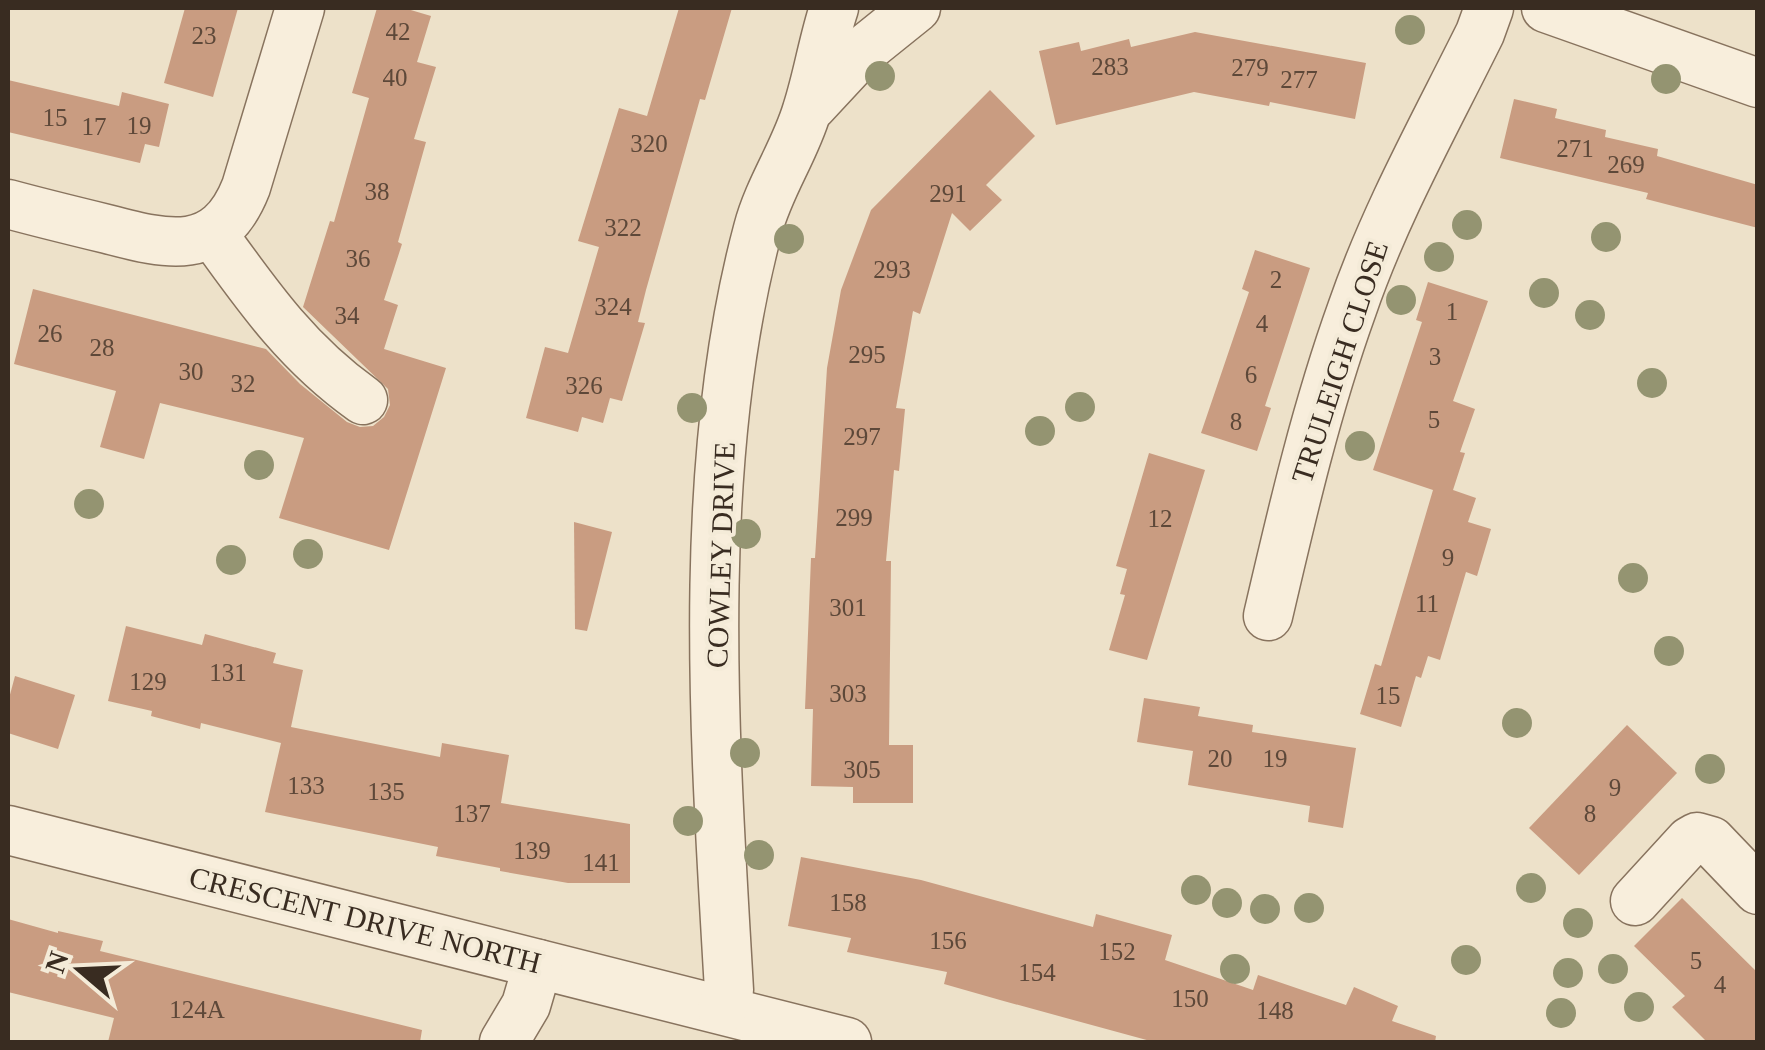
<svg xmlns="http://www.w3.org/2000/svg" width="1765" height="1050" font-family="Georgia,serif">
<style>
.building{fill:#c99c81}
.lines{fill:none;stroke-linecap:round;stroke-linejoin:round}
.minor-casing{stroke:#88735e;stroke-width:51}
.minor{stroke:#f8eedc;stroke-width:48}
.tree{fill:#949471}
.labels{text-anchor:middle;stroke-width:8;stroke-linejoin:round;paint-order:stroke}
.number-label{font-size:25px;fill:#5d4839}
.street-label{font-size:30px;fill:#392c21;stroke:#f4ebd8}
</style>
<rect width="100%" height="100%" fill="#ede1c9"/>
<g class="building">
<polygon points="185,8 238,8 213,97 164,83"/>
<polygon points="377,8 404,8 431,16 417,62 436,67 414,139 426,142 398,242 402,244 384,300 398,305 384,349 446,368 389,550 279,518 304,438 160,403 144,459 100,447 116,391 14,364 33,289 266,349 300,384 347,422 360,427 373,426 384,417 390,405 388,389 303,307 330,221 334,222 369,98 352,93"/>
<polygon points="679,8 732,8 705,100 700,99 646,290 638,322 645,323 622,401 610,398 603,423 582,417 578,432 526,418 545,347 568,353 599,247 578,241 619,108 647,116"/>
<polygon points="1195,32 1366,63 1355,119 1270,102 1269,106 1194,92 1056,125 1039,51 1079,42 1081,51 1129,39 1131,47"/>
<polygon points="8,80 119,106 122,92 169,104 159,147 145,144 140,163 8,132"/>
<polygon points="990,90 1035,136 986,185 1002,200 970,231 952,213 920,314 913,311 896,408 905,409 899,471 894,470 886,561 891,561 889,745 913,745 913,803 853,803 853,787 811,786 813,709 805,709 811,558 815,558 827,368 841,290 871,210"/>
<polygon points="1514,99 1557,109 1555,118 1606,130 1605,137 1658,149 1657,156 1758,185 1758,228 1646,199 1648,193 1500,158"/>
<polygon points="1255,250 1310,268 1265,406 1271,408 1257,451 1201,433 1249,292 1242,289"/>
<polygon points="1428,282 1488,301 1453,401 1475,409 1460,452 1465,453 1453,490 1476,498 1468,522 1491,529 1477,576 1466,572 1440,660 1428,656 1421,678 1416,676 1401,727 1360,714 1375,664 1381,666 1433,490 1373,470 1422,322 1416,320"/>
<polygon points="1149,453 1205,470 1147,660 1109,650 1125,595 1120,594 1127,569 1116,566"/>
<polygon points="574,522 612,532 587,631 575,629"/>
<polygon points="126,626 202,645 205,634 276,653 273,663 303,670 291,727 440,757 442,743 509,755 501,803 630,824 630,883 568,883 500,871 500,868 436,856 438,847 265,812 281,743 201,723 200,729 151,716 152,711 108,701"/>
<polygon points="15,676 75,695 58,749 8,733 8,702"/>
<polygon points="1144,698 1200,707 1198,716 1253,725 1252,732 1356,748 1343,828 1308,822 1310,806 1188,785 1193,751 1137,742"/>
<polygon points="1627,725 1677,773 1579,875 1529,828"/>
<polygon points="801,857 921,880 1093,927 1096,914 1172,935 1165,960 1253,990 1258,975 1346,1005 1354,987 1398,1006 1392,1021 1436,1036 1435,1042 1154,1042 1000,1000 944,984 947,972 847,952 851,938 788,926"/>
<polygon points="1682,898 1758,973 1758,1042 1707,1042 1672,1007 1685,996 1634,946"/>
<polygon points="8,919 58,933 58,931 103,941 100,951 422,1030 420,1042 108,1042 114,1018 8,992"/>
</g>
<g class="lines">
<defs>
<g id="minor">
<polyline points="1546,8 1758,83"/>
<polyline points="812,106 865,49 916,8"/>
<path d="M8 204C41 213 74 221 107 229 168 245 218 258 246 187L300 8"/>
<path d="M212 233C258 297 297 353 363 400"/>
<path d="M1268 616C1292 513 1316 409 1352 309 1385 213 1435 124 1480 33L1489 8"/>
<polyline points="8,830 847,1042"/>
<polyline points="1635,901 1690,841 1697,837 1711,841 1758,890"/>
<path d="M722 1009 729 990C715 746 694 467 758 229 769 187 795 151 807 110 818 76 823 41 834 8"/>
<polyline points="504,1042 526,1005 538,964"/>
</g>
</defs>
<use href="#minor" class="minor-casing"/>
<use href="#minor" class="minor"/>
</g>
<g class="tree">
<circle cx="1410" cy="30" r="15"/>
<circle cx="880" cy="76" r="15"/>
<circle cx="1666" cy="79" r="15"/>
<circle cx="1467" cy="225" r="15"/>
<circle cx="1606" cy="237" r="15"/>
<circle cx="789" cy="239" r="15"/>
<circle cx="1439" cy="257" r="15"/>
<circle cx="1544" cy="293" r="15"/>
<circle cx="1401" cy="300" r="15"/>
<circle cx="1590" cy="315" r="15"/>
<circle cx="1652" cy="383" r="15"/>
<circle cx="1080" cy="407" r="15"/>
<circle cx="692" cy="408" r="15"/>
<circle cx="1040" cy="431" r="15"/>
<circle cx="1360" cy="446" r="15"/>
<circle cx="259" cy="465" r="15"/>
<circle cx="89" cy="504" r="15"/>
<circle cx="746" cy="534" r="15"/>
<circle cx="308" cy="554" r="15"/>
<circle cx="231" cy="560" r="15"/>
<circle cx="1633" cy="578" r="15"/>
<circle cx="1669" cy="651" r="15"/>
<circle cx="1517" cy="723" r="15"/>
<circle cx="745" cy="753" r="15"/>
<circle cx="1710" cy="769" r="15"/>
<circle cx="688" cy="821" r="15"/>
<circle cx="759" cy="855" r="15"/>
<circle cx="1531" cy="888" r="15"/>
<circle cx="1196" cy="890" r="15"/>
<circle cx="1227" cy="903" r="15"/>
<circle cx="1309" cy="908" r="15"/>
<circle cx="1265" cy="909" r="15"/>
<circle cx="1578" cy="923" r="15"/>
<circle cx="1466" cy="960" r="15"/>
<circle cx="1235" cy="969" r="15"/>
<circle cx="1613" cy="969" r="15"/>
<circle cx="1568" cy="973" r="15"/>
<circle cx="1639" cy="1007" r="15"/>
<circle cx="1561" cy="1013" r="15"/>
</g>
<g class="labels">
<g class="number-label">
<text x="398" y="40">42</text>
<text x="204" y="44">23</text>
<text x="1110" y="75">283</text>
<text x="1250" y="76">279</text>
<text x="395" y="86">40</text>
<text x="1299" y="88">277</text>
<text x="55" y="126">15</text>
<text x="139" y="134">19</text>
<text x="94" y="135">17</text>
<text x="649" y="152">320</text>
<text x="1575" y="157">271</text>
<text x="1626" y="173">269</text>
<text x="377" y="200">38</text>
<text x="948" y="202">291</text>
<text x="623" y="236">322</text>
<text x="358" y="267">36</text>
<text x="892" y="278">293</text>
<text x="1276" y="288">2</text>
<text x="613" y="315">324</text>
<text x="1452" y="320">1</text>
<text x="347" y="324">34</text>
<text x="1262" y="332">4</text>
<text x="50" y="342">26</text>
<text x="102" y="356">28</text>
<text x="867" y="363">295</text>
<text x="1435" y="365">3</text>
<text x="191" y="380">30</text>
<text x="1251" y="383">6</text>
<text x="243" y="392">32</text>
<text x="584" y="394">326</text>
<text x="1434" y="428">5</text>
<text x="1236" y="430">8</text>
<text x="862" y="445">297</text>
<text x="854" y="526">299</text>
<text x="1160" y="527">12</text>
<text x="1448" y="566">9</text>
<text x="1427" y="612">11</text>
<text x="848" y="616">301</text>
<text x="228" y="681">131</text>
<text x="148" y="690">129</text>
<text x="848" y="702">303</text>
<text x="1388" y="704">15</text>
<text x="1220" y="767">20</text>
<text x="1275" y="767">19</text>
<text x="862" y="778">305</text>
<text x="306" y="794">133</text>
<text x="1615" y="796">9</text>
<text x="386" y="800">135</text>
<text x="472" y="822">137</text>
<text x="1590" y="822">8</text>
<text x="532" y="859">139</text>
<text x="601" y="871">141</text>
<text x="848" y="911">158</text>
<text x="948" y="949">156</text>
<text x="1117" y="960">152</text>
<text x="1696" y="969">5</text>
<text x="1037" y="981">154</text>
<text x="1720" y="993">4</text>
<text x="1190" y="1007">150</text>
<text x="197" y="1018">124A</text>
<text x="1275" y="1019">148</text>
</g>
<g class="street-label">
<text transform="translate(1340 362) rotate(-72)" y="10">TRULEIGH CLOSE</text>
<text transform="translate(721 555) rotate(-88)" y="10">COWLEY DRIVE</text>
<text transform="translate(365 920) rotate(14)" y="10">CRESCENT DRIVE NORTH</text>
</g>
</g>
<rect width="1765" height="1050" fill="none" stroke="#392c21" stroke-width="20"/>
<g transform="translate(80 970) rotate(289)" stroke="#f4ebd8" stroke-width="8" paint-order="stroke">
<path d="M0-8L18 38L0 25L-18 38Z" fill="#392c21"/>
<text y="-15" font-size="28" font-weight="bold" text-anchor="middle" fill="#392c21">N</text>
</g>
</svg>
